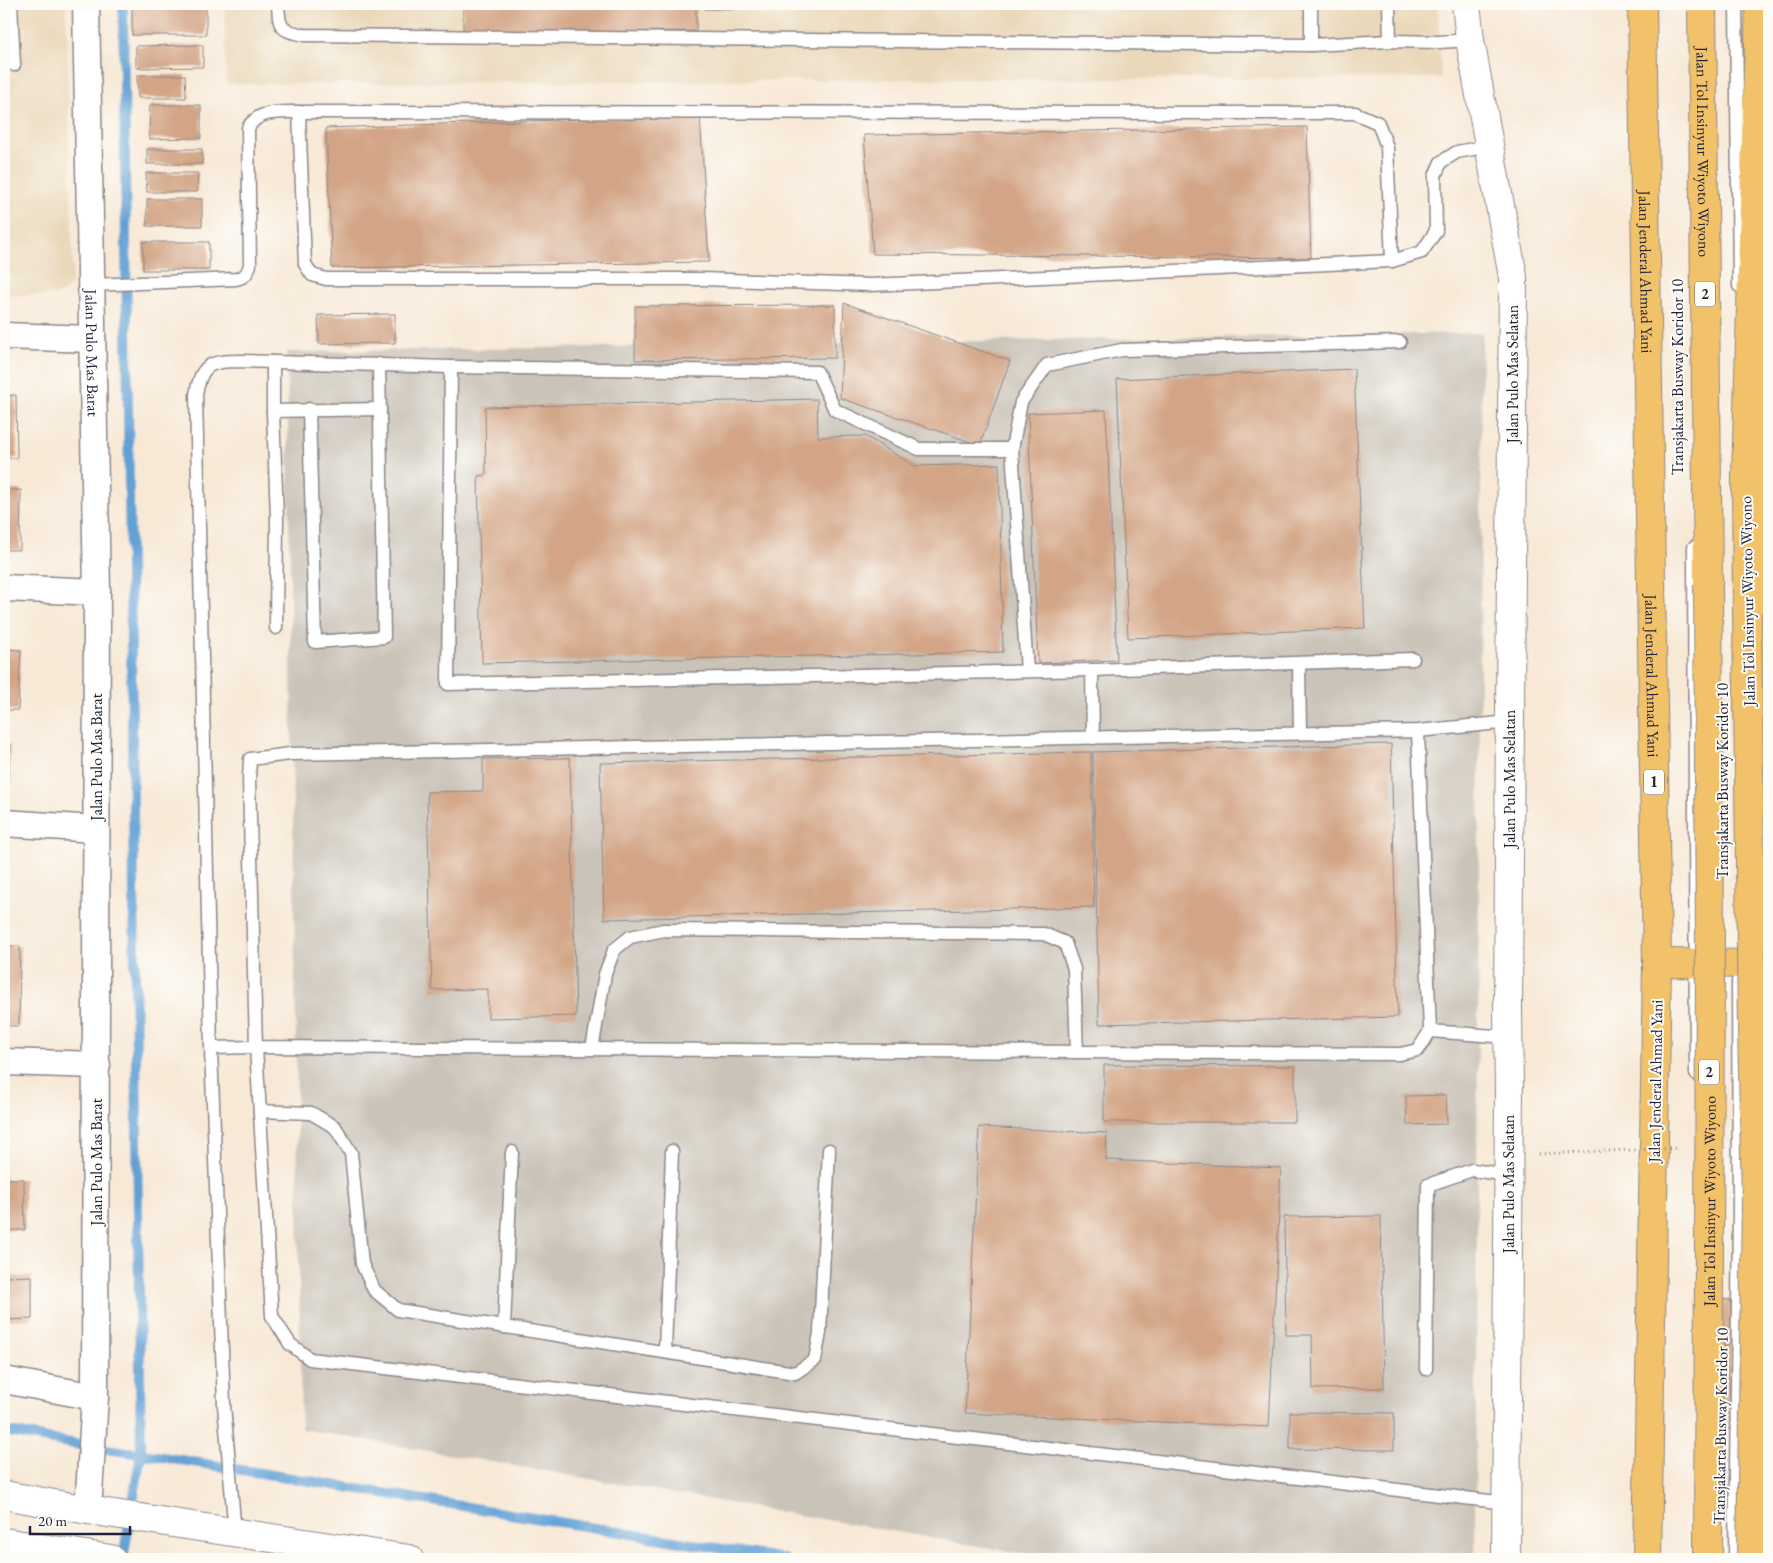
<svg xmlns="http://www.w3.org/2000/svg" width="1773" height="1563" font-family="'EB Garamond',serif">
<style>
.built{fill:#ead8ba}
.industrial{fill:#cac3b8}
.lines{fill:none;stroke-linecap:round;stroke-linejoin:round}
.stream{stroke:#64a1d5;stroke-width:10}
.building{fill:#d3a586}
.service-casing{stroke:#8d8689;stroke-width:15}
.minor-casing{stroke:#8d8689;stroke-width:29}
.tertiary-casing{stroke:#8d8689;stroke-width:30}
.trunk-casing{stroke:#8d8689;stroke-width:30}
.motorway-casing{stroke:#8d8689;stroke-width:30}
.service{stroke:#fff;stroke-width:12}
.minor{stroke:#fff;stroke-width:26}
.tertiary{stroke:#fff;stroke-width:28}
.trunk{stroke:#f2c26a;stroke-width:28}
.motorway{stroke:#f2c26a;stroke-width:28}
.motorway-bridge-casing{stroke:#8d8689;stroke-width:30;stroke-linecap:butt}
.path-bridge{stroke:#8d8689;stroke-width:3;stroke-dasharray:1 4;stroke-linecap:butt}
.motorway-bridge{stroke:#f2c26a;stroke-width:28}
.labels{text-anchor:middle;stroke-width:4;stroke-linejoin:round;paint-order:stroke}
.shield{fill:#fdfcf7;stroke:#646373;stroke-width:1}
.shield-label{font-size:15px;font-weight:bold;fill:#22223b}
.street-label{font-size:16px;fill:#22223b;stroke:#fdfcf7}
</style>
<rect width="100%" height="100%" fill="#fdfcf7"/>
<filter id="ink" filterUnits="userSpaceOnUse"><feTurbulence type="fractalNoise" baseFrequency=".02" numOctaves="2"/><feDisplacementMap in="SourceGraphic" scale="10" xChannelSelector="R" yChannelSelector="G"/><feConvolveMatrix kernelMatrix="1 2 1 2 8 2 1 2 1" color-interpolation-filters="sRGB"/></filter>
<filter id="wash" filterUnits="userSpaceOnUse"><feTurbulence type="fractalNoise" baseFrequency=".0096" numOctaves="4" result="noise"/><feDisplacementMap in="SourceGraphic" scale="20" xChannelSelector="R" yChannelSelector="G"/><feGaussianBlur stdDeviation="1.12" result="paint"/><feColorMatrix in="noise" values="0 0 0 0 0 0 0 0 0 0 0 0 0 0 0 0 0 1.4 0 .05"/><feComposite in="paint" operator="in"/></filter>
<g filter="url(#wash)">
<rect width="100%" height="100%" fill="#f8e9d7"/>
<g class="built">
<polygon points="4,4 66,4 73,273 70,285 64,292 55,295 4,295"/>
<polygon points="225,4 1438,4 1441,78 958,79 226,84"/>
</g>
<polygon class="industrial" points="1482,333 1475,1559 1053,1559 301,1429 287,352"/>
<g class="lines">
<g class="stream">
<polyline points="4,1431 92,1447 163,1457 784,1559"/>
<polyline points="123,1559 141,1454 123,4"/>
</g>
</g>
<g id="blocks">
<g class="building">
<polygon points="463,4 696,4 696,31 463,33"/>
<polygon points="705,4 904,4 904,6 705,9"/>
<rect x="132" y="5" width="74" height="30"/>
<polygon points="203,45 203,67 136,68 136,46"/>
<polygon points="137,75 185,75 186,98 138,98"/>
<polygon points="150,105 201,105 201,138 149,139"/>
<polygon points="700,115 709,262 332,268 326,128"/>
<polygon points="1307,127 1311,258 873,254 864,135"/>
<rect x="147" y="149" width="55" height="15"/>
<polygon points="146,173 198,173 197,192 147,192"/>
<rect x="147" y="199" width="55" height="27"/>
<rect x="143" y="242" width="66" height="28"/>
<polygon points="844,303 1010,361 980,445 840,398"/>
<polygon points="835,305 835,358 635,360 635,306"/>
<polygon points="395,314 395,343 319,344 318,315"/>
<polygon points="1354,369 1365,628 1128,638 1117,379"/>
<polygon points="16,395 17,458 4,458 4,396"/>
<polygon points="817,399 818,437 865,436 915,466 999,464 1003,652 482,663 478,476 486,475 485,407"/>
<polygon points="1106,410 1117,660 1038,663 1028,413"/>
<polygon points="4,490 21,490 20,550 4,550"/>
<polygon points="4,649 21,650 18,710 4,710"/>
<polygon points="1391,744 1398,1017 1099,1024 1093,752"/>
<polygon points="4,745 10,745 8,781 4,781"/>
<polygon points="1091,752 1094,907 604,919 600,763"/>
<polygon points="570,758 576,1016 488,1018 488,989 432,990 427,792 483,791 483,759"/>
<polygon points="4,946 20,946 19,1026 4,1026"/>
<polygon points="1104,1065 1295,1066 1295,1122 1104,1122"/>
<polygon points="1446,1095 1447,1124 1407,1125 1406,1096"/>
<polygon points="979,1127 1107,1133 1106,1160 1281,1168 1269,1427 965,1413"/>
<polygon points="4,1179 24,1179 25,1230 4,1230"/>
<polygon points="1381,1216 1384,1388 1313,1389 1312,1335 1286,1335 1284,1217"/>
<polygon points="32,1276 32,1319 4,1320 4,1277"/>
<polygon points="1705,1299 1731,1300 1730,1429 1704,1428"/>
<polygon points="1290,1412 1394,1413 1394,1450 1290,1449"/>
</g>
</g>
</g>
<g filter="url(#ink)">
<use href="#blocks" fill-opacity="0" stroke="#8d8689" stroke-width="1"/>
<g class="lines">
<defs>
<g id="service">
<polyline points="11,4 14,65"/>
<path d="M278 4C279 28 280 30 304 35L1311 45 1390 41 1439 42 1470 40"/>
<polyline points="1311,4 1311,45"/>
<polyline points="1389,4 1390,41"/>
<polyline points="1736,4 1739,286"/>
<polyline points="299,112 1355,113 1378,123 1387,147 1392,261"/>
<path d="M92 285 236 279C245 277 247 274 250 265L248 128C258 110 280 112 299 112L305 264 312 275 326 279H702L870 285 1392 261 1422 252 1436 231 1435 176 1441 162 1457 152 1489 146"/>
<polyline points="451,367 817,372 835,410 919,449 1012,449 1027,671"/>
<polyline points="309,409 315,642 384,637 379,364"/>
<polyline points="273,411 273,362"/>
<polyline points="1012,449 1021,402 1047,365 1122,350 1400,342"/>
<polyline points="1694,547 1696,1074"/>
<polyline points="276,628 277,517 273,411 380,409"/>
<polyline points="1299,664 1300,733"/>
<polyline points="1092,670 1093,738"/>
<polyline points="1418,731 1430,1031 1418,1050 1400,1054 256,1047 249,780 250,759 290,754 1418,731 1510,722"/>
<polyline points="1430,1031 1508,1037"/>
<polyline points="211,1048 256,1047 272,1316 290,1344 310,1359 1506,1503"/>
<polyline points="592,1049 605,974 614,950 630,937 664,930 1044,934 1065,943 1074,969 1077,1052"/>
<polyline points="260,1111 311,1113 335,1127 351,1153 362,1264 374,1290 398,1310 795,1373 815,1360 820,1333 829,1150"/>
<polyline points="504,1327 512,1152"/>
<polyline points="665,1352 672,1151"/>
<polyline points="1426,1369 1428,1185 1472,1170 1508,1175"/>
<path d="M235 1533 224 1405 211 1048 196 395C201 364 210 361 240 361L451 367 448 684 1092 670 1413 659"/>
<polyline points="1735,1559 1739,1216 1738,981"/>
</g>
<g id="minor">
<path id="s1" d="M86 4 97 592 95 1397 88 1510"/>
<polyline points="4,336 92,339"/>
<polyline points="4,588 97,592"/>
<polyline points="4,823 95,829"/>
<polyline points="4,1062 97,1065"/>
<polyline points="4,1380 95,1397"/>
</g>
<g id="tertiary">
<polyline points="1466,4 1470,40 1513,277 1508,1008 1509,1088 1506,1559"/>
<polyline points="4,1495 88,1510 409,1559"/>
<polyline points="4,1542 111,1559"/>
</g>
<g id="trunk">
<path id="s2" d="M1642 4 1657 963 1647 1559"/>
<polyline points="1769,136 1765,728 1769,757"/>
<polyline points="1657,963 1769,964"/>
</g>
<g id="motorway">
<path id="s3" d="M1702 4 1708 585"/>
<polyline points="1747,613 1746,478 1760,4"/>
</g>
</defs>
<use href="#service" class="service-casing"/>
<use href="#minor" class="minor-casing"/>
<use href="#tertiary" class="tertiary-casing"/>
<use href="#trunk" class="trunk-casing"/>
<use href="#motorway" class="motorway-casing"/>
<use href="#service" class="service"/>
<use href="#minor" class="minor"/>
<use href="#tertiary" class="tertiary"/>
<use href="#trunk" class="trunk"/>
<use href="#motorway" class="motorway"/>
<defs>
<g id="motorway-bridge">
<polyline points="1747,613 1752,1029 1756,1198 1751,1559"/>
<path id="s4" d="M1708 1559 1710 951 1708 585"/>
</g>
</defs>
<use href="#motorway-bridge" class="motorway-bridge-casing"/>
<polyline class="path-bridge" points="1539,1154 1679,1148"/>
<use href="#motorway-bridge" class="motorway-bridge"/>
</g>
</g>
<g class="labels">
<g class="shield">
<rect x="1695" y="281.5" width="20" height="25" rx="4"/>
<rect x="1644" y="769.5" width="20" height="25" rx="4"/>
<rect x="1699" y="1059.5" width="20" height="25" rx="4"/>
</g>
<g class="shield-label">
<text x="1705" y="299">2</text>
<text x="1654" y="787">1</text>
<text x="1709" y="1077">2</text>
</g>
<g class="street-label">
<text dy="6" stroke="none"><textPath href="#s3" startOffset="148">Jalan Tol Insinyur Wiyoto Wiyono</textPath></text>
<text dy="6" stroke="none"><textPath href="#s2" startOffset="268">Jalan Jenderal Ahmad Yani</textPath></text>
<text dy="6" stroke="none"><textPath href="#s1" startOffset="349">Jalan Pulo Mas Barat</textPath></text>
<text transform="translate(1512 374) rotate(-90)" y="6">Jalan Pulo Mas Selatan</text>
<text transform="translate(1677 377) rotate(-90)" y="6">Transjakarta Busway Koridor 10</text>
<text transform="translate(1747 601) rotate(-91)" y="6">Jalan Tol Insinyur Wiyoto Wiyono</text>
<text dy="6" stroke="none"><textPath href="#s2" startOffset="672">Jalan Jenderal Ahmad Yani</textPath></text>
<text transform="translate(96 757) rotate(-90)" y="6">Jalan Pulo Mas Barat</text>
<text transform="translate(1509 779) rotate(-90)" y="6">Jalan Pulo Mas Selatan</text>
<text transform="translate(1722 781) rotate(-90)" y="6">Transjakarta Busway Koridor 10</text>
<text transform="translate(1655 1081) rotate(-89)" y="6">Jalan Jenderal Ahmad Yani</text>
<text transform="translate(96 1162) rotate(-90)" y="6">Jalan Pulo Mas Barat</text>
<text transform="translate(1508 1184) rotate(-90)" y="6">Jalan Pulo Mas Selatan</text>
<text dy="6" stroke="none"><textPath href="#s4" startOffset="358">Jalan Tol Insinyur Wiyoto Wiyono</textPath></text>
<text transform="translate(1720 1426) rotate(-89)" y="6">Transjakarta Busway Koridor 10</text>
</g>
</g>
<rect width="1773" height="1563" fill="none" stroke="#fdfcf7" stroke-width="20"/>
<path d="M30 1526v8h100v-8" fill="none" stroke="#22223b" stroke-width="2.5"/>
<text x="38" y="1526" font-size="15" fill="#22223b" stroke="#fdfcf7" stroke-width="4" paint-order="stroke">20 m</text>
</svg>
